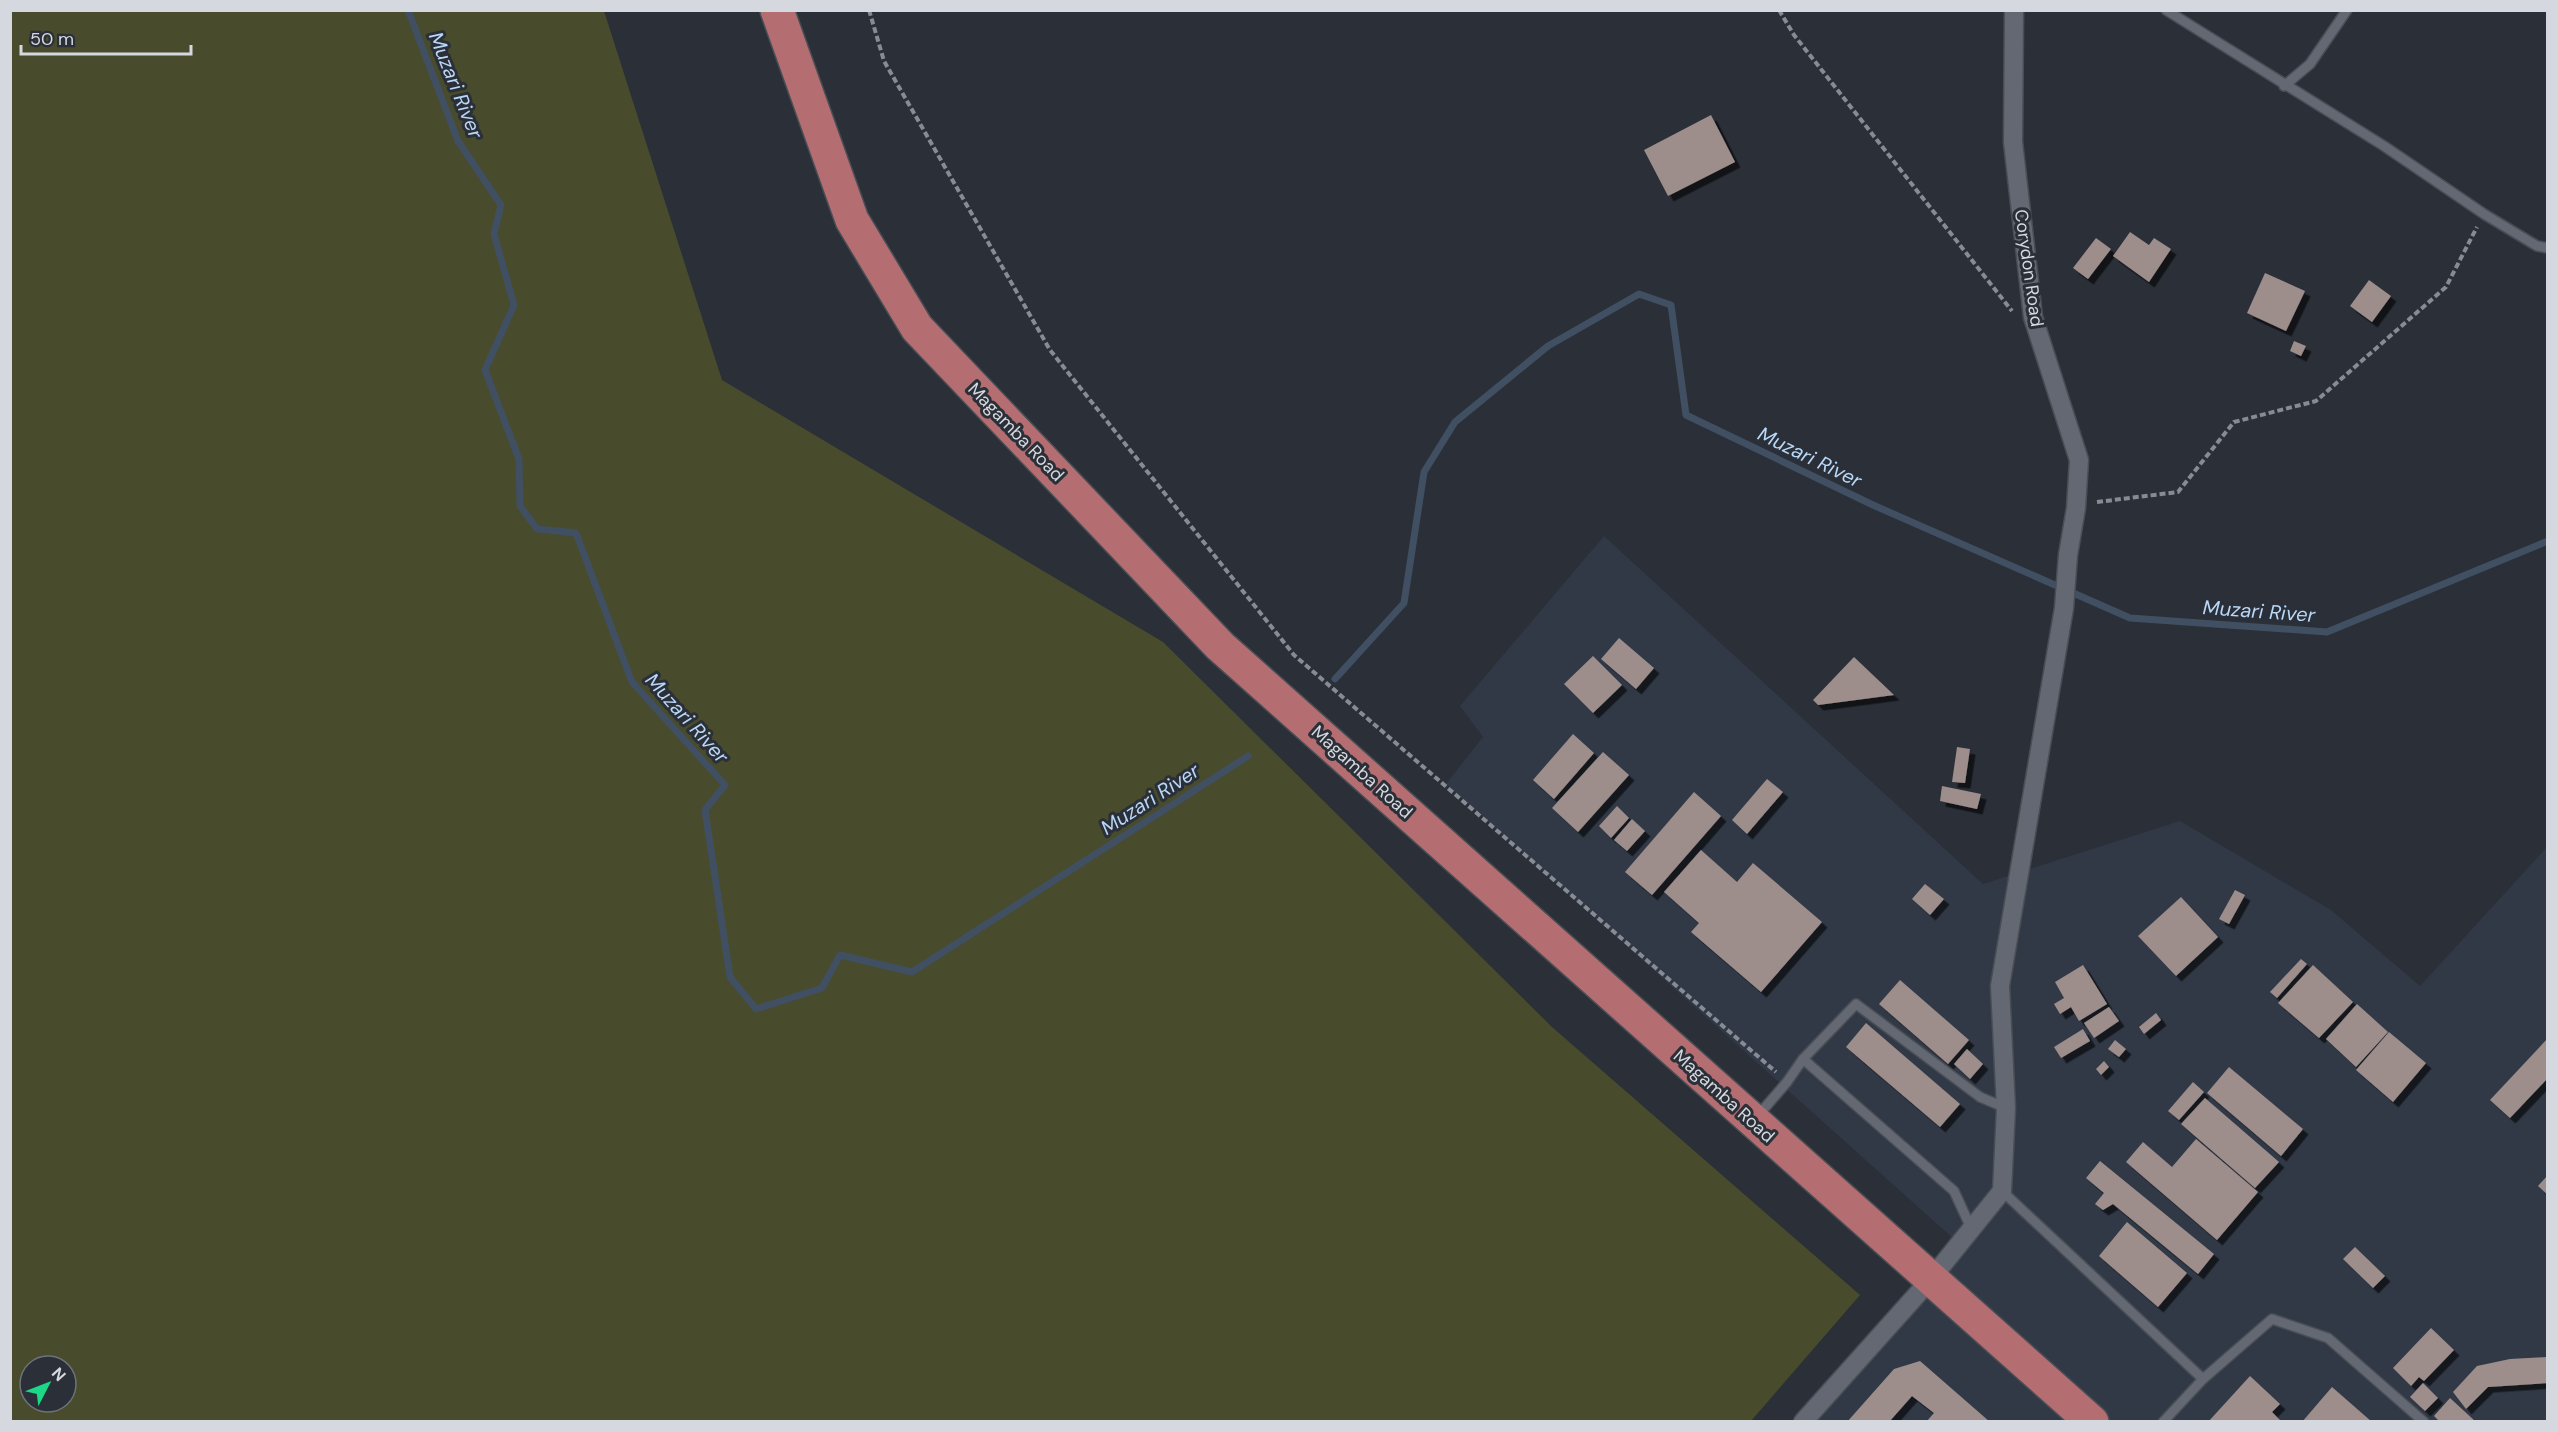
<svg xmlns="http://www.w3.org/2000/svg" width="2558" height="1432" font-family="'DM Sans',sans-serif">
<style>
.built{fill:#313947}
.green{fill:#484c2c;fill-rule:evenodd}
.lines{fill:none;stroke-linecap:round;stroke-linejoin:round}
.stream{stroke:#404f62;stroke-width:7}
.building{fill:#9d8e8c;filter:url(#shadow)}
.lane-casing{stroke:#494d54;stroke-width:12}
.street-casing{stroke:#494d54;stroke-width:21}
.highway-casing{stroke:#494d54;stroke-width:36}
.path{stroke:#878b93;stroke-width:4;stroke-dasharray:6 3;stroke-linecap:butt}
.lane{stroke:#636873;stroke-width:9}
.street{stroke:#636873;stroke-width:18}
.highway{stroke:#b46e72;stroke-width:33}
.labels{text-anchor:middle;stroke-width:6;stroke-linejoin:round;paint-order:stroke}
.street-label{font-size:18px;fill:#d5d8de;stroke:#2a2f38}
.water-label{font-size:20px;font-style:italic;fill:#b9d7f7;stroke:#2a2f38}
</style>
<defs>
<filter id="shadow"><feDropShadow dx="5.5" dy="5.5" stdDeviation="0" flood-color="#0009"/></filter>
</defs>
<rect width="100%" height="100%" fill="#2a2f38"/>
<polygon class="built" points="1604,536 1983,884 2180,821 2331,910 2420,986 2547,847 2547,1421 1813,1421 1966,1250 1446,784 1483,737 1460,706"/>
<path class="green" d="M10 11H604L722 380 1163 642 1552 1027 1860 1295 1751 1421H11ZM30 1366H66V1402H30Z"/>
<g class="lines">
<g class="stream">
<polyline points="408,10 458,141 501,205 494,234 514,305 485,370 519,459 520,506 537,529 576,533 632,682 725,785 705,810 730,977 756,1009 822,988 840,955 912,972 1248,756"/>
<polyline points="1335,679 1404,603 1424,472 1455,422 1548,346 1639,294 1671,305 1686,415 1873,505 2130,618 2327,632 2548,541"/>
</g>
</g>
<g class="building">
<polygon points="1711,115 1735,162 1668,196 1644,150"/>
<polygon points="2130,232 2149,245 2154,238 2171,249 2149,282 2113,256"/>
<polygon points="2096,238 2111,249 2088,279 2073,268"/>
<polygon points="2265,273 2305,291 2286,331 2247,313"/>
<polygon points="2369,280 2391,296 2372,322 2350,306"/>
<polygon points="2294,341 2306,346 2301,356 2290,351"/>
<polygon points="1619,638 1654,668 1636,689 1601,659"/>
<polygon points="1593,656 1622,685 1593,713 1564,684"/>
<polygon points="1854,657 1894,695 1818,705 1813,700"/>
<polygon points="1573,734 1594,753 1554,799 1533,780"/>
<polygon points="1957,747 1970,749 1965,783 1952,782"/>
<polygon points="1603,752 1629,775 1578,832 1552,808"/>
<polygon points="1767,779 1783,792 1747,834 1732,820"/>
<polygon points="1942,786 1981,794 1977,809 1940,801"/>
<polygon points="1694,792 1721,816 1652,895 1625,872"/>
<polygon points="1617,806 1629,818 1611,838 1599,826"/>
<polygon points="1632,819 1645,831 1627,851 1614,840"/>
<polygon points="1701,850 1737,882 1753,863 1822,922 1761,992 1691,932 1699,923 1664,892"/>
<polygon points="1925,884 1944,899 1930,915 1912,899"/>
<polygon points="2235,890 2245,895 2229,924 2219,919"/>
<polygon points="2181,897 2218,937 2176,976 2138,936"/>
<polygon points="2301,959 2307,964 2277,998 2270,992"/>
<polygon points="2083,965 2107,1004 2079,1021 2071,1007 2060,1014 2054,1004 2064,998 2055,982"/>
<polygon points="2313,965 2353,1002 2319,1038 2278,1003"/>
<polygon points="1900,980 1969,1040 1948,1064 1879,1004"/>
<polygon points="2357,1004 2388,1032 2356,1067 2326,1039"/>
<polygon points="2109,1007 2119,1021 2094,1038 2084,1023"/>
<polygon points="2156,1013 2161,1020 2144,1034 2139,1027"/>
<polygon points="1866,1023 1960,1104 1940,1127 1846,1047"/>
<polygon points="2083,1029 2090,1041 2061,1058 2054,1047"/>
<polygon points="2389,1032 2426,1063 2393,1102 2356,1070"/>
<polygon points="2548,1038 2548,1078 2510,1118 2490,1100"/>
<polygon points="2115,1040 2126,1049 2119,1057 2108,1049"/>
<polygon points="1967,1049 1983,1064 1970,1079 1954,1064"/>
<polygon points="2104,1061 2109,1067 2101,1075 2096,1069"/>
<polygon points="2229,1067 2303,1129 2281,1156 2207,1093"/>
<polygon points="2193,1082 2204,1092 2179,1120 2168,1111"/>
<polygon points="2205,1098 2279,1162 2255,1188 2181,1124"/>
<polygon points="2196,1139 2258,1192 2217,1240 2126,1162 2143,1142 2172,1167"/>
<polygon points="2100,1161 2214,1254 2198,1274 2113,1204 2103,1210 2095,1204 2104,1193 2086,1178"/>
<polygon points="2548,1175 2548,1195 2538,1186"/>
<polygon points="2127,1222 2187,1273 2158,1307 2099,1256"/>
<polygon points="2355,1247 2385,1276 2373,1288 2343,1259"/>
<polygon points="2431,1328 2454,1350 2424,1381 2419,1377 2411,1386 2393,1368"/>
<polygon points="2548,1357 2548,1383 2488,1387 2466,1409 2453,1392 2477,1366 2510,1359"/>
<polygon points="1920,1361 1990,1422 1926,1422 1934,1413 1912,1396 1889,1422 1847,1422 1894,1369"/>
<polygon points="2250,1376 2280,1404 2272,1412 2282,1422 2208,1422"/>
<polygon points="2423,1383 2438,1398 2425,1411 2410,1397"/>
<polygon points="2332,1387 2372,1422 2302,1422"/>
<polygon points="2450,1398 2476,1422 2440,1422 2434,1416"/>
</g>
<g class="lines">
<defs>
<g id="lane">
<polyline points="2166,10 2384,146 2484,214 2537,246 2548,248"/>
<polyline points="2284,86 2310,64 2347,10"/>
<polyline points="1803,1059 1856,1004 1980,1097 2006,1108"/>
<polyline points="1756,1118 1787,1082 1803,1059 1954,1191 1971,1228"/>
<polyline points="2002,1191 2203,1379"/>
<polyline points="2163,1422 2203,1379 2272,1319 2328,1338 2424,1422"/>
</g>
<polyline id="street" points="1803,1422 1931,1279 2002,1191 2006,1108 2000,986 2064,608 2068,555 2076,508 2079,460 2033,317 2013,142 2014,10"/>
<polyline id="highway" points="777,10 852,220 917,328 1220,646 2092,1422"/>
</defs>
<use href="#lane" class="lane-casing"/>
<use href="#street" class="street-casing"/>
<use href="#highway" class="highway-casing"/>
<g class="path">
<polyline points="869,10 884,61 1050,350 1294,655 1776,1072"/>
<polyline points="1779,10 1794,35 2012,311"/>
<polyline points="2097,502 2178,492 2234,422 2316,401 2446,287 2477,227"/>
</g>
<use href="#lane" class="lane"/>
<use href="#street" class="street"/>
<use href="#highway" class="highway"/>
</g>
<g class="labels">
<g class="street-label">
<text transform="translate(2029 268) rotate(82)" y="6">Corydon Road</text>
<text transform="translate(1016 432) rotate(46)" y="6">Magamba Road</text>
<text transform="translate(1362 772) rotate(42)" y="6">Magamba Road</text>
<text transform="translate(1724 1096) rotate(42)" y="6">Magamba Road</text>
</g>
<g class="water-label">
<text transform="translate(456 85) rotate(68)" y="7">Muzari River</text>
<text transform="translate(1810 457) rotate(26)" y="7">Muzari River</text>
<text transform="translate(2259 611) rotate(4)" y="7">Muzari River</text>
<text transform="translate(687 718) rotate(48)" y="7">Muzari River</text>
<text transform="translate(1150 799) rotate(-33)" y="7">Muzari River</text>
</g>
</g>
<rect width="2558" height="1432" fill="none" stroke="#d5d8de" stroke-width="24"/>
<g transform="translate(48 1384) rotate(48)"><circle r="28" fill="#2a2f38" stroke="#6e737a" stroke-width="1.5"/>
<path d="M0-4.5L10 22L0 15L-10 22Z" fill="#1cd988"/>
<text y="-9" font-size="16" font-weight="bold" text-anchor="middle" fill="#d5d8de">N</text>
</g>
<path d="M21 45v9h170v-9" fill="none" stroke="#d5d8de" stroke-width="3"/>
<text x="30" y="45" font-size="18" fill="#d5d8de" stroke="#2a2f38" stroke-width="4.5" paint-order="stroke">50 m</text>
</svg>
